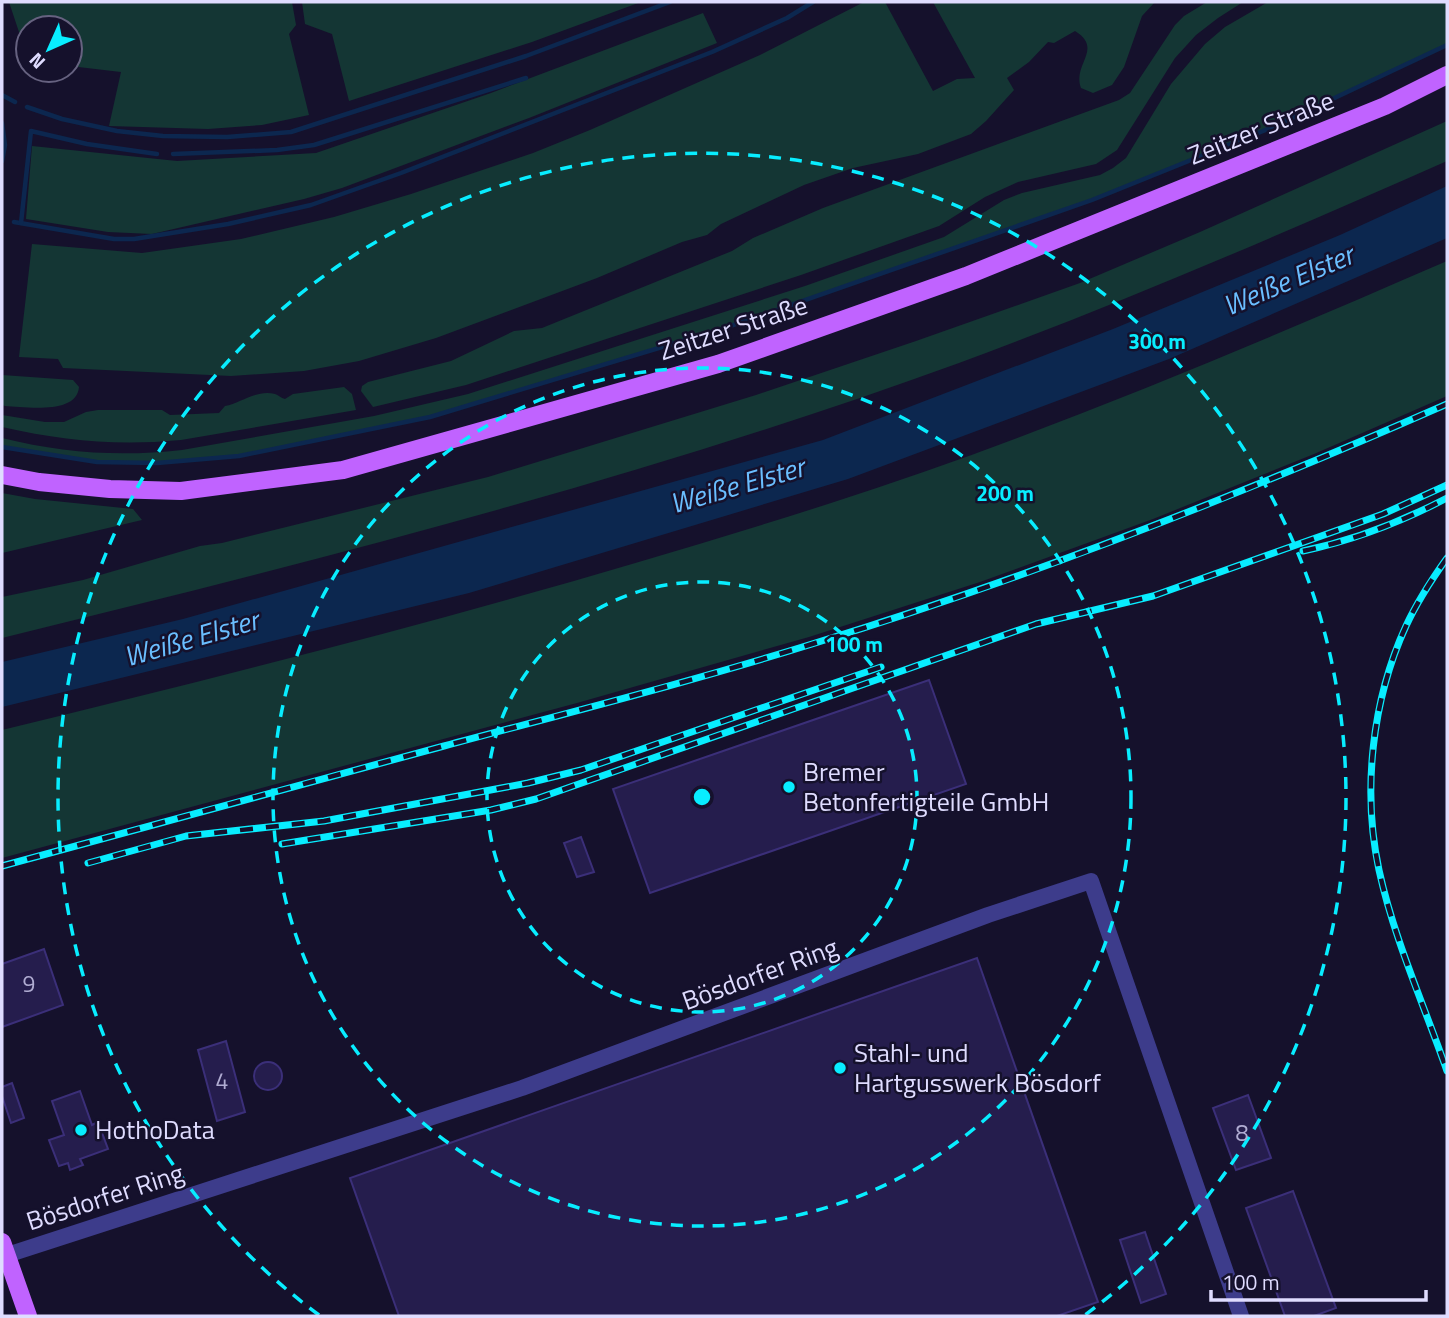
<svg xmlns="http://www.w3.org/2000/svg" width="1449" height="1318" font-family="'Titillium Web',sans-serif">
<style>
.green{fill:#143634}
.water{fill:#0c274f}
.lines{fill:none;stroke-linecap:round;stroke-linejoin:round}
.stream{stroke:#0c274f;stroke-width:4.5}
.building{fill:#251d4d;stroke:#3b2f79;stroke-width:2}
.minor{stroke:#3d3c8b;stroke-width:16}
.major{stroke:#c063ff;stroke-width:18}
.rail-casing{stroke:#08edff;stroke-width:7}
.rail{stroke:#15112c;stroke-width:4.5;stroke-dasharray:13;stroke-linecap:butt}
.ring{fill:none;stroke:#08edff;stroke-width:3.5;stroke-dasharray:12 9}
.poi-dot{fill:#08edff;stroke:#15112c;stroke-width:2.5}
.labels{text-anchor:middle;stroke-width:5;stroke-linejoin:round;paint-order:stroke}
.number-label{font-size:23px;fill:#b0acd2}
.street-label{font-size:26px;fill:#dfdcff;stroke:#15112c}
.poi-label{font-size:26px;fill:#dfdcff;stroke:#15112c;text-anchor:start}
.water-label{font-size:28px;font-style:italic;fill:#6abeff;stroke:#15112c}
.centre{fill:#08edff;stroke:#15112c;stroke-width:3.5}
.ring-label{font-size:21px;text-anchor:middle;font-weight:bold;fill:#08edff;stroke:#15112c;stroke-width:5;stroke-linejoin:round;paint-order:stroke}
</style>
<rect width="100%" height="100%" fill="#15112c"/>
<g class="green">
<polygon points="9,2 292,2 296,25 289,34 309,115 262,125 208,129 109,126 121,72 70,66 70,28 28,28 27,56"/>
<polygon points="302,2 641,2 532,42 349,101 332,34 305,24"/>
<path d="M864 2H885L933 91 957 79 975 78 933 2H1155L1142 16 1124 67 1112 85 1093 93 1081 88C1072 64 1104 49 1075 31L1054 43 1048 42 1029 62 1007 78 1014 90 986 121 971 134 918 154 853 168 804 185 721 224 707 235 682 242 597 278 436 338 359 361 304 371 231 376 63 368 58 359 19 357 32 244 142 253 241 239 334 217 411 194 533 153 590 130 760 55Z"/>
<polygon points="1207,2 1243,2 1218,18 1196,35 1175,58 1117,150 1096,164 1018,182 985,197 939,226 801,275 466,385 373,407 361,391 362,386 368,382 451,361 514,331 542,328 732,251 753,238 823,208 1119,100 1130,93 1175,25 1184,16"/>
<path d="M1268 2H1447V45L1273 127 1092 200 722 329 430 417 239 456 157 463 97 462 2 447V438C62 453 120 457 182 450L374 416 468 394 805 286 944 237 1004 200 1022 193 1100 175 1113 168 1126 158 1171 84 1205 44 1225 27Z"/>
<polygon points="703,13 717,43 529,118 342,188 304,199 152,234 108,232 26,219 32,146 177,161 316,153 491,93"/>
<path d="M1447 121V161C1286 232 1124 302 959 363 646 477 324 559 2 638V597L83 580 200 546 222 543 488 477 756 395 916 341 1080 283 1200 232Z"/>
<path d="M1447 261V396L1314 454 1153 519 980 582 809 637 577 703 2 858V730C279 663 556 591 828 504 1040 436 1244 349 1447 261Z"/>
<path d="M2 375 73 380 79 387C77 415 25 407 5 406L2 405Z"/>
<path d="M344 387 352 394 356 410 181 440C117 446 64 441 2 427V415L45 422H64L86 412 98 410H162L170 415 219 413 225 406C241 403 257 389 275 394 278 395 281 398 285 399L293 394Z"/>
<polygon points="2,493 35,499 133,509 142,520 2,553"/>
</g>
<polygon class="water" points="1447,186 1447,238 1169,359 848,479 469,593 2,707 2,662 183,619 823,440 1113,329 1340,235"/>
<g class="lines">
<g class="stream">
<polyline points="2,95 15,102"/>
<polyline points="27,107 62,119 117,131 163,136 227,137 291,132 526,56 670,2"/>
<polyline points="2,123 5,145 2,161"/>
<polyline points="173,154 277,150 314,145 526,78"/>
<polyline points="14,222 114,239 134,239 228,224 311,205 401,173 712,52 787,18 813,2"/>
<polyline points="21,223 31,131 87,144 157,154"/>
<polyline points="2,447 97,462 157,463 239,456 430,417 722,329 1092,200 1273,127 1447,45"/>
</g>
</g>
<g class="building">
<polygon points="929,680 966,784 650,893 613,789"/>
<polygon points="581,837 594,872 577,877 564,843"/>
<polygon points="44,949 63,1005 2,1027 2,964"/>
<polygon points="977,958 1098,1302 1057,1316 399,1316 350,1178"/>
<polygon points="226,1041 245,1112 217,1121 198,1050"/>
<circle cx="268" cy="1076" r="14"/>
<polygon points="12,1083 24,1118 11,1123 2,1096 2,1087"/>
<polygon points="80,1091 92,1125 98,1122 108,1149 80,1159 83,1165 70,1170 68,1163 59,1166 49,1140 64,1135 52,1101"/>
<polygon points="1248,1095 1271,1158 1236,1170 1213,1108"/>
<polygon points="1293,1191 1336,1308 1314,1316 1285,1316 1246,1208"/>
<polygon points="1145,1232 1166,1294 1141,1303 1120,1240"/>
</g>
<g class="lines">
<polyline class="minor" points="7,1255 522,1088 988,915 1091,881 1241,1316"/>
<g class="major">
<polyline points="2,475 39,482 110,489 181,491 343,470 718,364 966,276 1385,106 1447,75"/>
<polyline points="2,1242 28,1316"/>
</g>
<defs>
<g id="rail">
<path d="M1303 551C1355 540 1401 522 1447 498"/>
<path d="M1447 558C1432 579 1417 602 1406 626 1372 700 1362 791 1379 870 1394 939 1424 1005 1447 1071"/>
<polyline points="282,844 491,810 536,799 1036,624 1153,596 1383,514 1447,485"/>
<polyline points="88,863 186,836 324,821 528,783 581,770 881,667"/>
<path d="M2 866C149 826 296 786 444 746 567 713 690 682 812 644 1029 578 1240 495 1447 404"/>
</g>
</defs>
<use href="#rail" class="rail-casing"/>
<use href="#rail" class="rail"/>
</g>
<g class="ring">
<circle cx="702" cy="797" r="215"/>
<circle cx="702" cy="797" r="429"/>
<path d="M319 1315A644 644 0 1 1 1085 1315"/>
</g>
<g class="poi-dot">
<circle cx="789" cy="787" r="7"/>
<circle cx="840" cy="1068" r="7"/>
<circle cx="81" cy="1130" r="7"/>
</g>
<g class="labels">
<g class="number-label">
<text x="29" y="992">9</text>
<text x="222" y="1089">4</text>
<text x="1242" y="1141">8</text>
</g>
<g class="street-label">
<text transform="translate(1261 128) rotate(-22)" y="9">Zeitzer Straße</text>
<text transform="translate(733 328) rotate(-18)" y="9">Zeitzer Straße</text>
<text transform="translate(760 974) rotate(-20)" y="9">Bösdorfer Ring</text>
<text transform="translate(105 1197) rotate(-18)" y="9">Bösdorfer Ring</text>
</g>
<g class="poi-label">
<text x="803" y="781">Bremer<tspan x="803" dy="30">Betonfertigteile GmbH</tspan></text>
<text x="854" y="1062">Stahl- und<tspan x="854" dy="30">Hartgusswerk Bösdorf</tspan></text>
<text x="95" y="1139">HothoData</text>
</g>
<g class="water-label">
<text transform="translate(1288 280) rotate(-23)" y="10">Weiße Elster</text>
<text transform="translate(737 485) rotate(-16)" y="10">Weiße Elster</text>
<text transform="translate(191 638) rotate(-16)" y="10">Weiße Elster</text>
</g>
</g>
<circle cx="702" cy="797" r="10" class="centre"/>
<g class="ring-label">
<text x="1157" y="349">300 m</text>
<text x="1005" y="501">200 m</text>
<text x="854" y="652">100 m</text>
</g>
<rect width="1449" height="1318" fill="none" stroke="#dfdcff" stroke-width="7"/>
<g transform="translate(49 49) rotate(225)"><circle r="33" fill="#15112c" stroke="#666280" stroke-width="2"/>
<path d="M0-5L12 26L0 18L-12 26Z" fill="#08edff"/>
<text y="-10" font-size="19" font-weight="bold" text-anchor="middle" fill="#dfdcff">N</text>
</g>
<path d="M1211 1290v10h215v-10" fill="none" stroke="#dfdcff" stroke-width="3.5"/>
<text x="1222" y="1290" font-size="21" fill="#dfdcff" stroke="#15112c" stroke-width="5" paint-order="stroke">100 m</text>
</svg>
